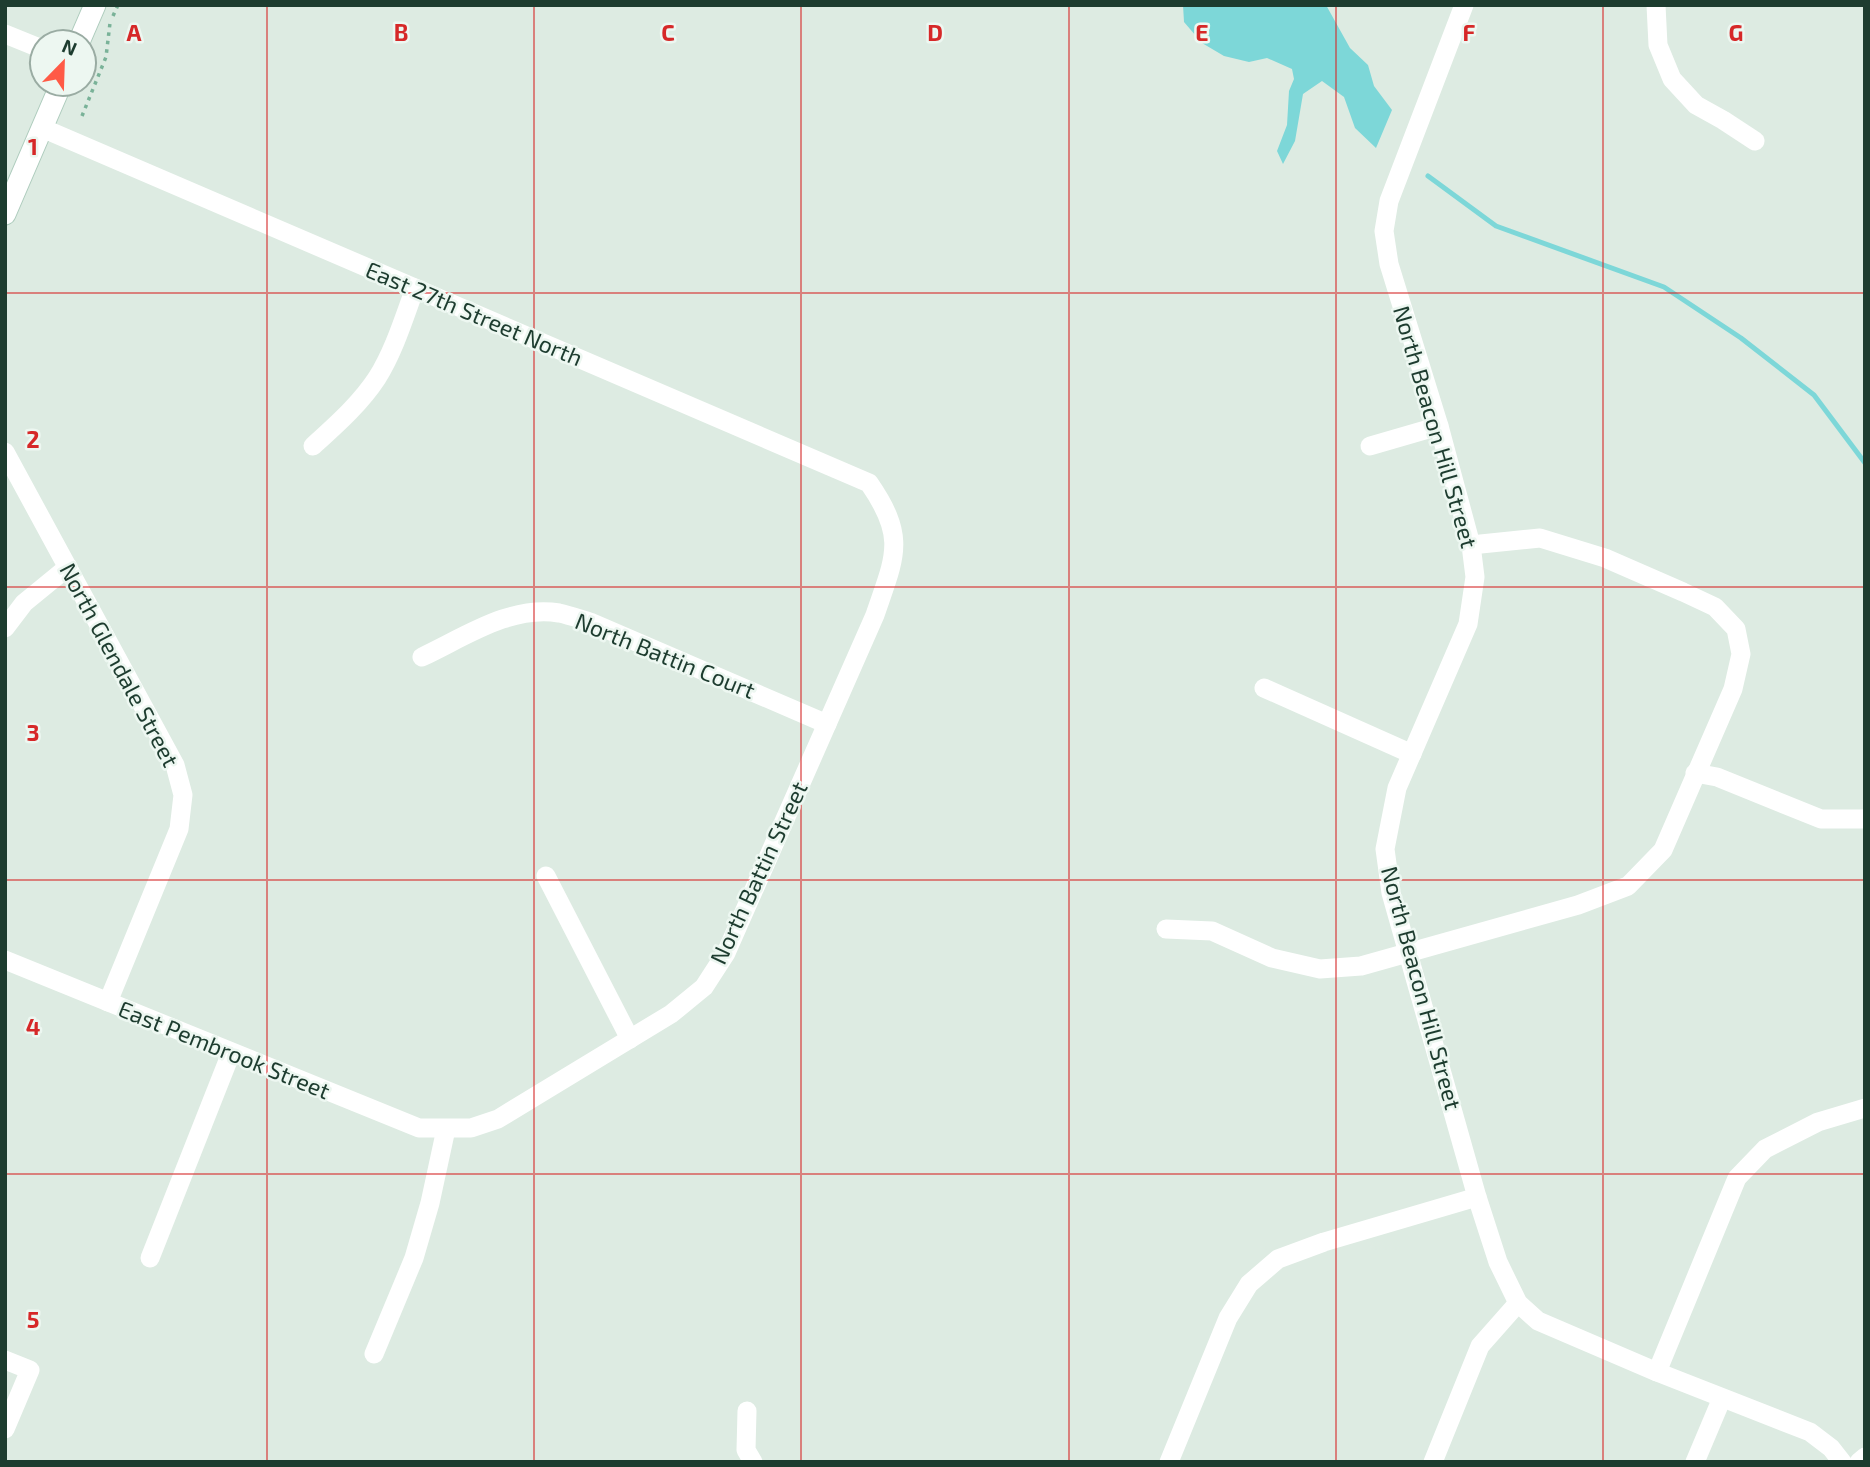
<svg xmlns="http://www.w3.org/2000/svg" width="1870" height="1467" font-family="'Exo 2',sans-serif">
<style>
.water{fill:#7dd7d8}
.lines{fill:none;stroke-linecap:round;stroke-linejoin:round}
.stream{stroke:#7dd7d8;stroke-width:5}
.secondary-casing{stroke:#aeccbd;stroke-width:23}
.path{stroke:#79b298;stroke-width:3.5;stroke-dasharray:3.5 5;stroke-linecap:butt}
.street{stroke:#fff;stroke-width:19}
.secondary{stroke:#fff;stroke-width:21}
.grid{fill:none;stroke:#d62828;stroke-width:2;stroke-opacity:0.55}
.labels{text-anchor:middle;stroke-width:5;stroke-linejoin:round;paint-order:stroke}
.street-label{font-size:23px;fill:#1d3c2f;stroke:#edf7f1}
.grid-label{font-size:23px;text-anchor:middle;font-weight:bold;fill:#d62828;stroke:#edf7f1;stroke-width:5;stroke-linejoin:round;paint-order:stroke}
</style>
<rect width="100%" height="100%" fill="#ddebe2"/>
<polygon class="water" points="1183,5 1326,5 1350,48 1368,65 1374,86 1392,110 1376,148 1355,128 1344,97 1322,81 1303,94 1295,141 1283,164 1277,151 1287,125 1289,91 1294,79 1292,69 1267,58 1249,62 1224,56 1202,43 1184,22"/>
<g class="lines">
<polyline class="stream" points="1428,176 1496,226 1664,287 1741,338 1814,395 1865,463"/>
<defs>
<g id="secondary">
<polyline points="79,42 95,5"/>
<polyline points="5,214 61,84"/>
</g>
</defs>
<use href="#secondary" class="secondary-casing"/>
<g class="path">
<polyline points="113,16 118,5"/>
<polyline points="82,116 106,57 110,23"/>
</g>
<g class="street">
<polyline points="1464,5 1389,201 1384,231 1389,264 1439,426 1471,545 1475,577 1468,624 1397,788 1385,849 1391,893 1477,1197 1498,1262 1518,1303 1538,1321 1657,1372 1810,1432 1831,1448 1842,1462"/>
<polyline points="1656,5 1658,45 1672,79 1696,105 1723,120 1755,141"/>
<polyline points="5,34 42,49"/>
<path d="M313 446C336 425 360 404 377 378 394 351 404 318 415 288"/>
<polyline points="1370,446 1439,426"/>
<polyline points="5,452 175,765 183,795 179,829 108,1002"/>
<polyline points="5,628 24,603 68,567"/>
<path d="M422 657C465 637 510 605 559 613 569 615 580 619 590 622L827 724"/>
<polyline points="1264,688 1412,754"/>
<polyline points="1695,773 1717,777 1821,819 1865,819"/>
<polyline points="546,876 630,1039"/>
<polyline points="1166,929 1212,931 1272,958 1320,969 1361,966 1578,905 1628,886 1663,850 1733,689 1741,654 1736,629 1715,607 1683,592 1605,558 1540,538 1471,545"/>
<path d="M5 960 419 1128H471L498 1119 671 1014 704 987 726 953 875 615C895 556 907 538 869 483L42 128"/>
<polyline points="150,1258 231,1053"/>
<polyline points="374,1354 414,1258 430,1203 446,1129"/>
<polyline points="5,1360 30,1370 5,1429"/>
<polyline points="1657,1372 1737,1178 1765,1149 1818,1122 1865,1108"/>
<polyline points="747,1411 746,1450 753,1462"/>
<polyline points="1169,1462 1228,1318 1249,1284 1278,1259 1324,1242 1477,1197"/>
<polyline points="1433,1462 1480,1346 1518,1303"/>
<polyline points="1695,1462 1722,1398"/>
<polyline points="1859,1462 1865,1457"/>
</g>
<use href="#secondary" class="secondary"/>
</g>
<path class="grid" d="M267 5V1462M534 5V1462M801 5V1462M1069 5V1462M1336 5V1462M1603 5V1462M5 293H1865M5 587H1865M5 880H1865M5 1174H1865"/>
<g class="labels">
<g class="street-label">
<text transform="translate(474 314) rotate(23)" y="8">East 27th Street North</text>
<text transform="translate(1435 427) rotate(74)" y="8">North Beacon Hill Street</text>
<text transform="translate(665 656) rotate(22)" y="8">North Battin Court</text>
<text transform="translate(119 665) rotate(62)" y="8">North Glendale Street</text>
<text transform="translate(759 873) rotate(-65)" y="8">North Battin Street</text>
<text transform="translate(1421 988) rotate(75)" y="8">North Beacon Hill Street</text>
<text transform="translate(224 1050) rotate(22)" y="8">East Pembrook Street</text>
</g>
</g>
<g class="grid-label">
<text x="134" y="41">A</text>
<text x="401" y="41">B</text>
<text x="668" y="41">C</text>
<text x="935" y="41">D</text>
<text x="1202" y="41">E</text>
<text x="1469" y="41">F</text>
<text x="1736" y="41">G</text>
<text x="33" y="155">1</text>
<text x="33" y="448">2</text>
<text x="33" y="741">3</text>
<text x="33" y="1035">4</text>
<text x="33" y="1328">5</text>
</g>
<rect width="1870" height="1467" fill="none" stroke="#1d3c2f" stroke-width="14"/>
<g transform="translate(63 63) rotate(23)"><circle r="33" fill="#edf7f1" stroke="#9aaca3" stroke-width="2"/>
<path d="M0-5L12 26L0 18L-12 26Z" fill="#ff5a46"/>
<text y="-10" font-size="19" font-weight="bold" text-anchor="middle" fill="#1d3c2f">N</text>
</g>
</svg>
